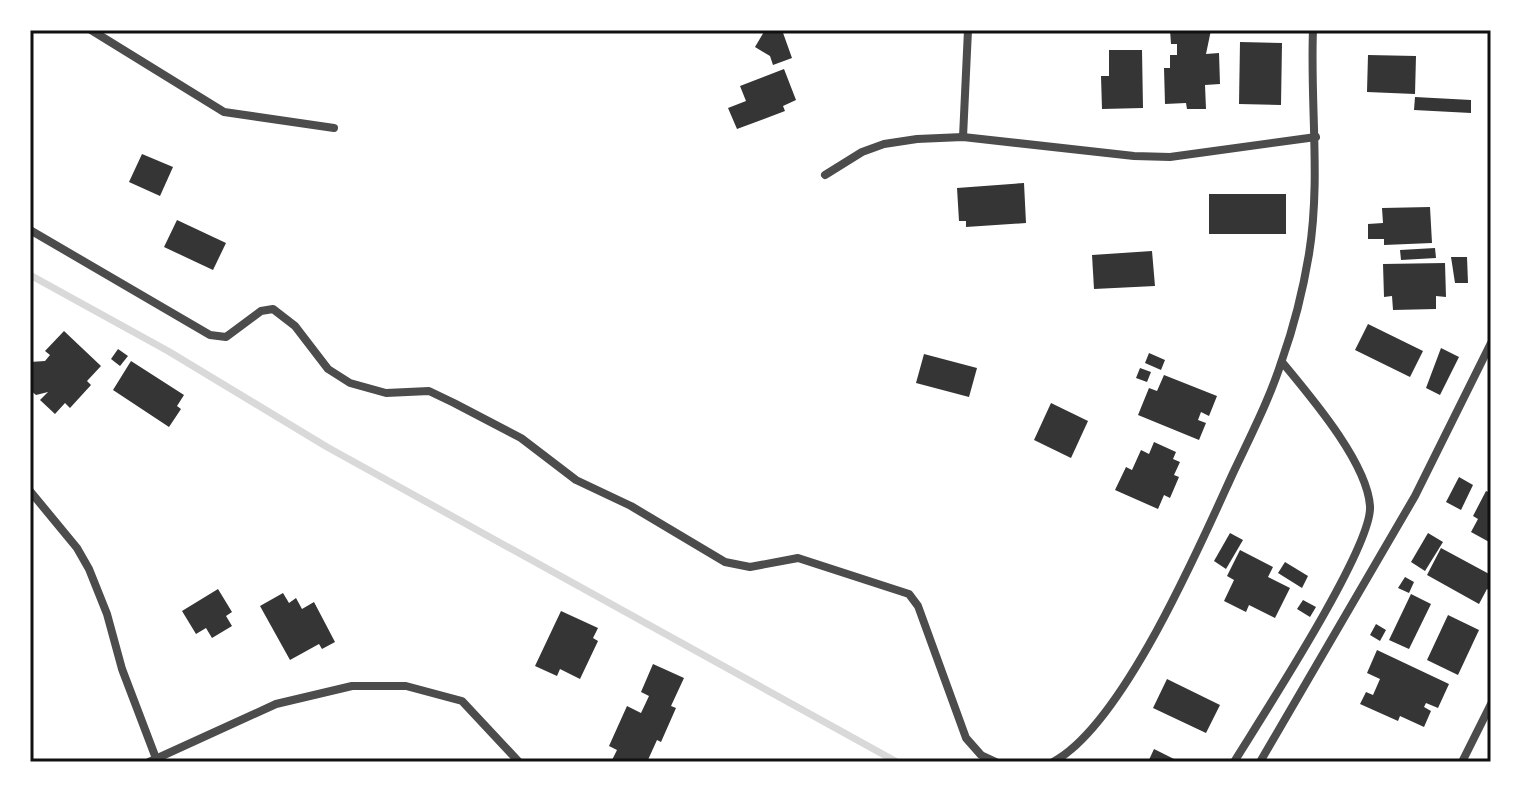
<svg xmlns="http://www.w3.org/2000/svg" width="1521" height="792" font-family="'Roboto Condensed',sans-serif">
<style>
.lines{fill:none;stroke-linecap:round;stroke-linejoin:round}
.stream{stroke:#d9d9d9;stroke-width:7}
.building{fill:#353535}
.minor{stroke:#4c4c4c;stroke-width:8}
.neatline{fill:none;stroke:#111;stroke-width:3}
</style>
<rect width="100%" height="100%" fill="#fff"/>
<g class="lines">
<polyline class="stream" points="30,275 168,351 327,447 897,762"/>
</g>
<g class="building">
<polygon points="765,30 782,30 792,58 773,65 770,56 755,47"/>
<polygon points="1170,30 1211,30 1206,54 1219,53 1220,84 1205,85 1206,109 1187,109 1186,103 1165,104 1164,68 1170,68 1170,55 1177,55 1177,44 1171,44"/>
<polygon points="1240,42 1282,43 1281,105 1239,104"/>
<polygon points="1109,50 1142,50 1143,108 1102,109 1101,76 1109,76"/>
<polygon points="1368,55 1416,56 1415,94 1367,92"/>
<polygon points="784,69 796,100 783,106 785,111 737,129 728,108 746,101 740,86"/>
<polygon points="1415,97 1471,100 1471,113 1414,110"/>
<polygon points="142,154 173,167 160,196 129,182"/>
<polygon points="1024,183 1026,223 966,227 966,221 959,221 957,188"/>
<rect x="1209" y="194" width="77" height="40"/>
<polygon points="1430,207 1432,243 1384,245 1384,239 1368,239 1368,224 1383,223 1382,208"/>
<polygon points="177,220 226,243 213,270 164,247"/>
<polygon points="1435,248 1436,258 1401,260 1400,250"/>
<polygon points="1152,251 1155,286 1094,289 1092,255"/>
<polygon points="1451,257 1467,257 1468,283 1455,283"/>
<polygon points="1445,263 1446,297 1436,296 1436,309 1393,310 1392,296 1384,297 1383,264"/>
<polygon points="1368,324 1423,351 1410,377 1355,350"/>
<polygon points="64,331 101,366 87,381 91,385 70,408 65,403 55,414 40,400 48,392 36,395 30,390 30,362 45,361 50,355 45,351"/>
<polygon points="1441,348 1459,357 1440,395 1426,388"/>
<polygon points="118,349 128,356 120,366 111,359"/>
<polygon points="1149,353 1165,360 1161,370 1145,363"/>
<polygon points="924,354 977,368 969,397 916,383"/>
<polygon points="131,361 184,395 177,406 181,409 169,427 113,390"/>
<polygon points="1140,368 1151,372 1147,382 1136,378"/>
<polygon points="1164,375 1217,396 1209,416 1201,412 1198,420 1206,423 1199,440 1138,415 1149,388 1157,391"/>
<polygon points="1051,403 1088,421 1071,458 1034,440"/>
<polygon points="1154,442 1176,452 1173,459 1180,462 1174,475 1179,477 1170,498 1164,495 1158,509 1115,490 1126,467 1132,470 1141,450 1149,454"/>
<polygon points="1459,477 1473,485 1461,510 1446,502"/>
<polygon points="1486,491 1491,493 1491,543 1471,532 1478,519 1473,516"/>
<polygon points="1230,533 1243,540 1226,569 1214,561"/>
<polygon points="1428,533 1443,542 1425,571 1411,562"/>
<polygon points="1441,548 1491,575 1491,591 1487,589 1479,604 1427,575"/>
<polygon points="1240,550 1273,567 1268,577 1290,588 1275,618 1249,605 1246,612 1224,601 1234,580 1227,576"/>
<polygon points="1285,562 1308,576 1302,588 1278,573"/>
<polygon points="1405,577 1414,582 1409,593 1398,588"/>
<polygon points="218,589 232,612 226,616 232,626 212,638 206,628 196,634 182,611"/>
<polygon points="283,593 289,603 296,598 302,609 314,602 335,642 322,649 319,644 290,660 260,606"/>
<polygon points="1411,594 1431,604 1409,649 1389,640"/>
<polygon points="1303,600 1316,607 1310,617 1297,609"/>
<polygon points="561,611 598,628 593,638 598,641 580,679 560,669 557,676 535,666"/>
<polygon points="1448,615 1479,630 1458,675 1427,660"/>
<polygon points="1376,624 1386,630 1380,641 1370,635"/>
<polygon points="1377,650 1449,684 1438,708 1426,703 1424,707 1431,711 1424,727 1400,716 1398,721 1360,704 1366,692 1373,695 1380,679 1367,673"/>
<polygon points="653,664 684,678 671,706 676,708 661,742 657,740 647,762 611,762 617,750 609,746 627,706 641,713 649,696 641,692"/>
<polygon points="1167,679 1220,705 1206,733 1153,708"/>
<polygon points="1154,749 1180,762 1148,762"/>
</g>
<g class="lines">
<g class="minor">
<polyline points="91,30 224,112 334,128"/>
<polyline points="963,137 968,30"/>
<polyline points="825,175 862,152 884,144 917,139 963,137 1134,156 1170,157 1316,137"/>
<polyline points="30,230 210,335 226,337 261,311 273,309 295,326 328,369 350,383 386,393 429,391 454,403 521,438 576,480 631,506 725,562 750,567 798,558 909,594 918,606 966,738 981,755 996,762"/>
<polyline points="30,491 77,548 89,569 107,614 122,669 157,761"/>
<polyline points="149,762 276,704 352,686 406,686 462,701 519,762"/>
<path d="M1053 762C1123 725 1200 545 1234 471 1251 435 1270 398 1282 360 1294 326 1303 290 1309 254 1321 179 1310 105 1313 30"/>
<path d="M1234 762C1261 718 1373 547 1370 506 1367 462 1310 396 1282 362"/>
<polyline points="1260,762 1415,496 1491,343"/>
<polyline points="1462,762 1491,704"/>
</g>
</g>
<rect width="1521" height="792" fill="none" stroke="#ffffff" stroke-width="64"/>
<rect x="32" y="32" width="1457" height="728" class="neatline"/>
</svg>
